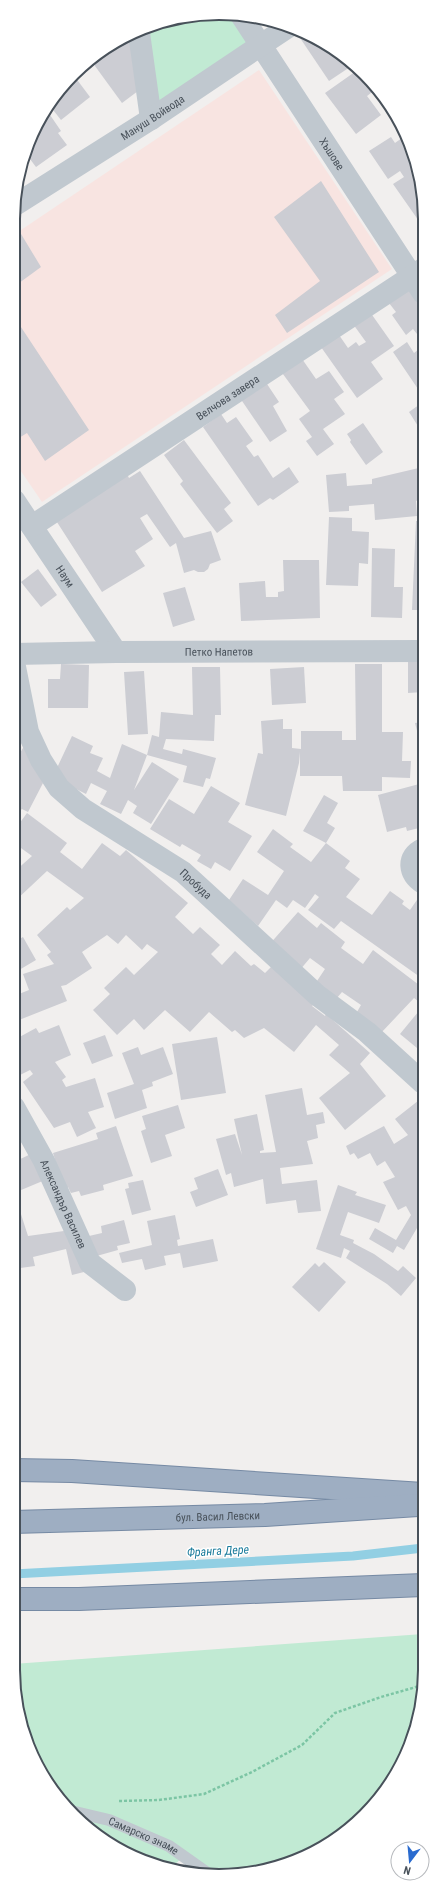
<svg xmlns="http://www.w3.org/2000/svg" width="438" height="1889" font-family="'Roboto Condensed',sans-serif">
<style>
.medical{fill:#f8e4e1}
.green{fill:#c1ead3}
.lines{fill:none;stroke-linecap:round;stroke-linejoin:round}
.stream{stroke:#92cfe3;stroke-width:9}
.building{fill:#cccdd3}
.trunk-casing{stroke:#768aa4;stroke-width:24}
.path{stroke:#7cc5a4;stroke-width:2.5;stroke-dasharray:3 2;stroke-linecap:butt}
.service{stroke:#c0c8cf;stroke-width:12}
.minor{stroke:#c0c8cf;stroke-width:22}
.trunk{stroke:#9eaec2;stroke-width:22}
.labels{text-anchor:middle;stroke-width:3;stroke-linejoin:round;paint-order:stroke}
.street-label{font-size:11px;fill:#48515a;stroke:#fff}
.water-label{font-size:12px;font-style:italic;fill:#1a7b9b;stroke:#fff}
.rim{fill:none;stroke:#48515a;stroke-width:2}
</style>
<rect width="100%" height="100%" fill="#f1efee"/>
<polygon class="medical" points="259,70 392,269 42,502 14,461 15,234"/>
<g class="green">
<polygon points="241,15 262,45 151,119 139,33 166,20"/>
<polygon points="423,1634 423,1697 398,1773 345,1833 273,1869 239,1872 237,1870 210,1875 184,1856 172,1867 128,1855 64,1806 29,1749 13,1670 13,1664"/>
</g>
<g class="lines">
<polyline class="stream" points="13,1574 353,1556 423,1548"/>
</g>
<g class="building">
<polygon points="294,29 310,34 353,65 329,81"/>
<polygon points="131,37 138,91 122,103 95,66 93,56"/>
<polygon points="359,69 365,74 376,89 367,96 381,115 356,134 325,93"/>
<polygon points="75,77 90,97 61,120 50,106"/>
<polygon points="48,112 61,131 58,133 67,145 36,167 27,155 40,116"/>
<polygon points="406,135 423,192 423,223 421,224 393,184 404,177 400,171 388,179 369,151 391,137 395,143"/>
<polygon points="321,181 379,272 287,333 275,315 320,281 274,217"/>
<polygon points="15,224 41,267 15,286"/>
<polygon points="411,288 423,305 423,338 421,339 413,329 406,335 392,315 396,312 389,303"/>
<polygon points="370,312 394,346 371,362 383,379 357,398 321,347 339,335 348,348 356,342 359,346 366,342 353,324"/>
<polygon points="15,318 89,430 45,461 27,433 14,441"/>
<polygon points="407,342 414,353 423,346 423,385 418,389 393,352"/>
<polygon points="300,356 316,379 329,371 344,392 334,399 345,414 323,429 334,444 317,456 306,441 312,437 299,419 310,411 280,370"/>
<polygon points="265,381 279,402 273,406 287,431 270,442 240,398"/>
<polygon points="423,402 423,434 409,412"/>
<polygon points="221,414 227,423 236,417 253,441 246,446 254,457 258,455 273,478 289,467 299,482 273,500 270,498 258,506 203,427"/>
<polygon points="363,423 383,452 366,465 350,442 351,440 347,434"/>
<polygon points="184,440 231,503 224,509 233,521 217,533 180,484 183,481 164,455"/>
<polygon points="423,467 423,497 416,501 417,516 375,520 374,504 349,506 349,511 329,512 326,475 346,473 347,486 372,484 372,479"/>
<polygon points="140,471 184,538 211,531 221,560 210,564 208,569 204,572 198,572 194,570 184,573 176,543 170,547 147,514 140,518 153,539 135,551 145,566 102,592 55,519 127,474 129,478"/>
<polygon points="329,517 352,518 352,531 369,532 368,564 359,563 358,586 326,585"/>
<polygon points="416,521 423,521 423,610 412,610"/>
<polygon points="14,531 21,540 14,545"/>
<polygon points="372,548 395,549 394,587 403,587 402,618 371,617"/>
<polygon points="283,560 319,560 320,618 241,621 239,583 265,581 266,597 278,597 278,592 284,591"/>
<polygon points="38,569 57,595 41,607 21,582"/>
<polygon points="185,587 195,620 173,627 163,593"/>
<polygon points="408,662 423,662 423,692 408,693"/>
<polygon points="61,664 89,665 88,708 48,708 48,679 60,679"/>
<polygon points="355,664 382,664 382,732 403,732 402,761 411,761 410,778 382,777 382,791 343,791 342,776 300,776 300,752 299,763 286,816 245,805 258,753 263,754 261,721 283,719 283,729 292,729 292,748 301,749 301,731 342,731 342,740 356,740"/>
<polygon points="192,667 220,667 221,715 215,715 214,741 166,739 163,749 182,754 183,749 216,758 210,779 206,778 203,787 183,782 187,766 147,755 134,790 152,762 179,779 151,824 133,813 137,806 128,800 121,814 100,804 107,791 91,783 86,794 68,785 56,770 72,736 93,746 90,753 103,758 97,771 110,778 122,744 147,755 152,735 159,737 161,712 193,715"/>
<polygon points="304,667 306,703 272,705 270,669"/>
<polygon points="144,671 148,734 128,735 124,672"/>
<polygon points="423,722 423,754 415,723"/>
<polygon points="26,743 43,783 28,812 22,809 14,815 14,763"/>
<polygon points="423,783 423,827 407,831 406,827 387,832 378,795"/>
<polygon points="211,786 240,803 228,822 252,836 230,871 215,862 211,869 197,861 201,855 182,844 180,847 150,829 169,799 194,814"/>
<polygon points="324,795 338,803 327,823 335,828 326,843 303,831"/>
<polygon points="27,813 67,843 60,852 82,869 102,843 120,856 126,850 188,903 175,917 193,934 200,927 220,945 211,954 222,965 235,951 251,966 254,964 265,973 271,967 317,1001 312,1006 325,1016 326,1014 370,1053 360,1064 386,1096 345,1130 319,1098 350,1073 329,1055 339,1045 316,1025 294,1052 264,1028 244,1038 235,1030 232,1032 209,1012 190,1032 165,1010 144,1030 134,1019 117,1035 93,1010 110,994 104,988 126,967 134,975 158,952 147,944 142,950 126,935 118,944 107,935 82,952 92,968 66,985 61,986 67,1001 14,1022 14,996 29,990 23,974 54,964 47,955 51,952 37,935 67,907 70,910 84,898 47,871 14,902 14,872 32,856 14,843 14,820 19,824"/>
<polygon points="273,829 293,844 290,847 311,862 326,843 350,861 345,868 360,879 346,897 372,915 390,891 404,901 402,904 410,910 419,897 423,901 423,972 420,977 341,921 334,929 308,910 319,897 315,894 305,908 293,900 287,908 276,900 258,926 229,900 243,879 268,895 284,871 257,852"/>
<polygon points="298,912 317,928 321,923 345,942 341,948 363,964 373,950 423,988 423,1005 414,998 380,1034 357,1012 361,1005 342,992 336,999 315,984 325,969 310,958 299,971 268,946"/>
<polygon points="23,937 36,960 14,973 14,938 16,941"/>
<polygon points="423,1006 423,1041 417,1048 400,1034"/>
<polygon points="59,1025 71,1055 55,1062 66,1077 62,1080 66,1087 95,1078 104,1107 88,1112 96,1128 77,1137 70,1122 54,1128 23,1082 33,1074 30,1070 14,1078 14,1040 36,1028 39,1033"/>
<polygon points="105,1035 113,1056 92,1064 83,1043"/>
<polygon points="217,1037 226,1093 181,1100 172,1044"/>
<polygon points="138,1047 141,1055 163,1047 173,1074 152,1082 153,1086 142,1090 147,1108 115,1119 107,1093 134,1084 122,1053"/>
<polygon points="302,1088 307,1115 323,1112 325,1123 316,1125 318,1138 307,1141 313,1164 280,1168 282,1184 317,1180 321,1211 298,1213 296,1200 266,1204 263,1179 234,1187 231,1173 226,1175 216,1139 235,1134 242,1155 234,1119 257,1114 264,1150 260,1151 260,1153 276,1152 265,1095"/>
<polygon points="423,1097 423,1250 417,1238 422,1237 417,1228 404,1250 397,1246 393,1253 369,1239 375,1228 396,1240 411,1215 406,1206 398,1210 383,1182 395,1177 385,1161 377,1166 370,1153 358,1159 354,1153 350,1155 346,1146 384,1126 394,1144 408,1135 395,1119"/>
<polygon points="178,1105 185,1128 165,1135 172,1156 151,1163 141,1131 146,1129 142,1116"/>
<polygon points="116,1126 133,1176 103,1185 104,1190 81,1196 79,1191 71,1193 68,1187 64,1188 53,1153 98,1139 96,1133"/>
<polygon points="14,1132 20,1145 14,1148"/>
<polygon points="33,1153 45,1180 14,1193 14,1162"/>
<polygon points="218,1169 228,1195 196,1207 190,1192 198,1189 194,1178"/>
<polygon points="143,1180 151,1210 132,1215 125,1189 129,1188 128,1183"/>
<polygon points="338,1185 357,1192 355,1195 386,1205 379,1223 348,1212 340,1235 354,1240 353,1243 374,1254 398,1271 403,1266 416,1278 401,1296 387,1284 346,1258 350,1251 344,1248 341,1258 316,1249"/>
<polygon points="20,1211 28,1236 71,1230 88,1271 72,1275 66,1249 33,1257 35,1266 13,1269 14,1213"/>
<polygon points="175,1215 180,1239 177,1240 178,1246 213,1239 218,1261 183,1268 180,1253 164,1256 166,1265 145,1270 142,1259 122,1263 119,1253 152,1245 147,1221"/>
<polygon points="124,1220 130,1243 117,1246 118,1250 93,1257 89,1236 102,1233 101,1226"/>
<polygon points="324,1262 346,1282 319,1312 292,1287 315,1263 319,1267"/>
</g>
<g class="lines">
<defs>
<g id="trunk">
<polyline points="13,1470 72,1471 423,1494"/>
<path id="s9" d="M13 1522 265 1515 418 1505"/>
<polyline points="13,1599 79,1599 423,1585"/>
</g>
</defs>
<use href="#trunk" class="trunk-casing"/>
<polyline class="path" points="119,1801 159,1800 204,1794 252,1772 302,1745 335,1713 381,1697 423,1685"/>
<path class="service" id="s1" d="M71 1811 109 1820 169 1846 210 1875"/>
<g class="minor">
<path id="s2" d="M241 15 423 293"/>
<polyline points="139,33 151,119"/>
<path id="s3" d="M15 205 151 119 288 27"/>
<path id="s4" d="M14 500 116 652"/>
<path id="s5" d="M32 526 423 269"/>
<path id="s6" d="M14 654 116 652 423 651"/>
<path id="s7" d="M14 662 28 732 41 760 59 788 83 809 183 872 317 995 367 1032 423 1083"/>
<path d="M423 883C409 874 406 857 423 849"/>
<path id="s8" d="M14 1107 44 1161 90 1263 125 1290"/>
</g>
<use href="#trunk" class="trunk"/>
</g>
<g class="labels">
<g class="street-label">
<text dy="4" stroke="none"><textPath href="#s3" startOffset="163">Mануш Войвода</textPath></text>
<text dy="4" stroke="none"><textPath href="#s2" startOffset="166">Хъшове</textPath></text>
<text dy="4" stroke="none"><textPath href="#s5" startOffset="234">Велчова завера</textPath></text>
<text dy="4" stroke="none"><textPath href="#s4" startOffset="92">Наум</textPath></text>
<text dy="4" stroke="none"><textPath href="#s6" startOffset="205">Петко Напетов</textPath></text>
<text dy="4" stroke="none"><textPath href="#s7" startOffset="303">Прoбудa</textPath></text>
<text dy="4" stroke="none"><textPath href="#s8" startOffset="109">Александър Василев</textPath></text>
<text dy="4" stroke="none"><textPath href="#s9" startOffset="205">бул. Васил Левски</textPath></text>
<text dy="4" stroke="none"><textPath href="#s1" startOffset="77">Самарско знаме</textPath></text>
</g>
<g class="water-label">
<text transform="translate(218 1551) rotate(-3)" y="4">Франга Дере</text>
</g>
</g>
<path d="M0 0H438V1889H0ZM219 20H219A199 199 0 0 1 418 219V1670A199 199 0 0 1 219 1869H219A199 199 0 0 1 20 1670V219A199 199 0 0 1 219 20Z" fill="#fff" fill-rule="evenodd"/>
<path class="rim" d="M219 20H219A199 199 0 0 1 418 219V1670A199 199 0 0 1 219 1869H219A199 199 0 0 1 20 1670V219A199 199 0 0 1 219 20Z"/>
<g transform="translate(410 1861) rotate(196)"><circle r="19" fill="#ffffff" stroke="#b6b9bd"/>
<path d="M0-3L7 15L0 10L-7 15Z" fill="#2a6bcf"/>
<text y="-6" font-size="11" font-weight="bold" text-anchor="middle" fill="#48515a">N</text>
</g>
</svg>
